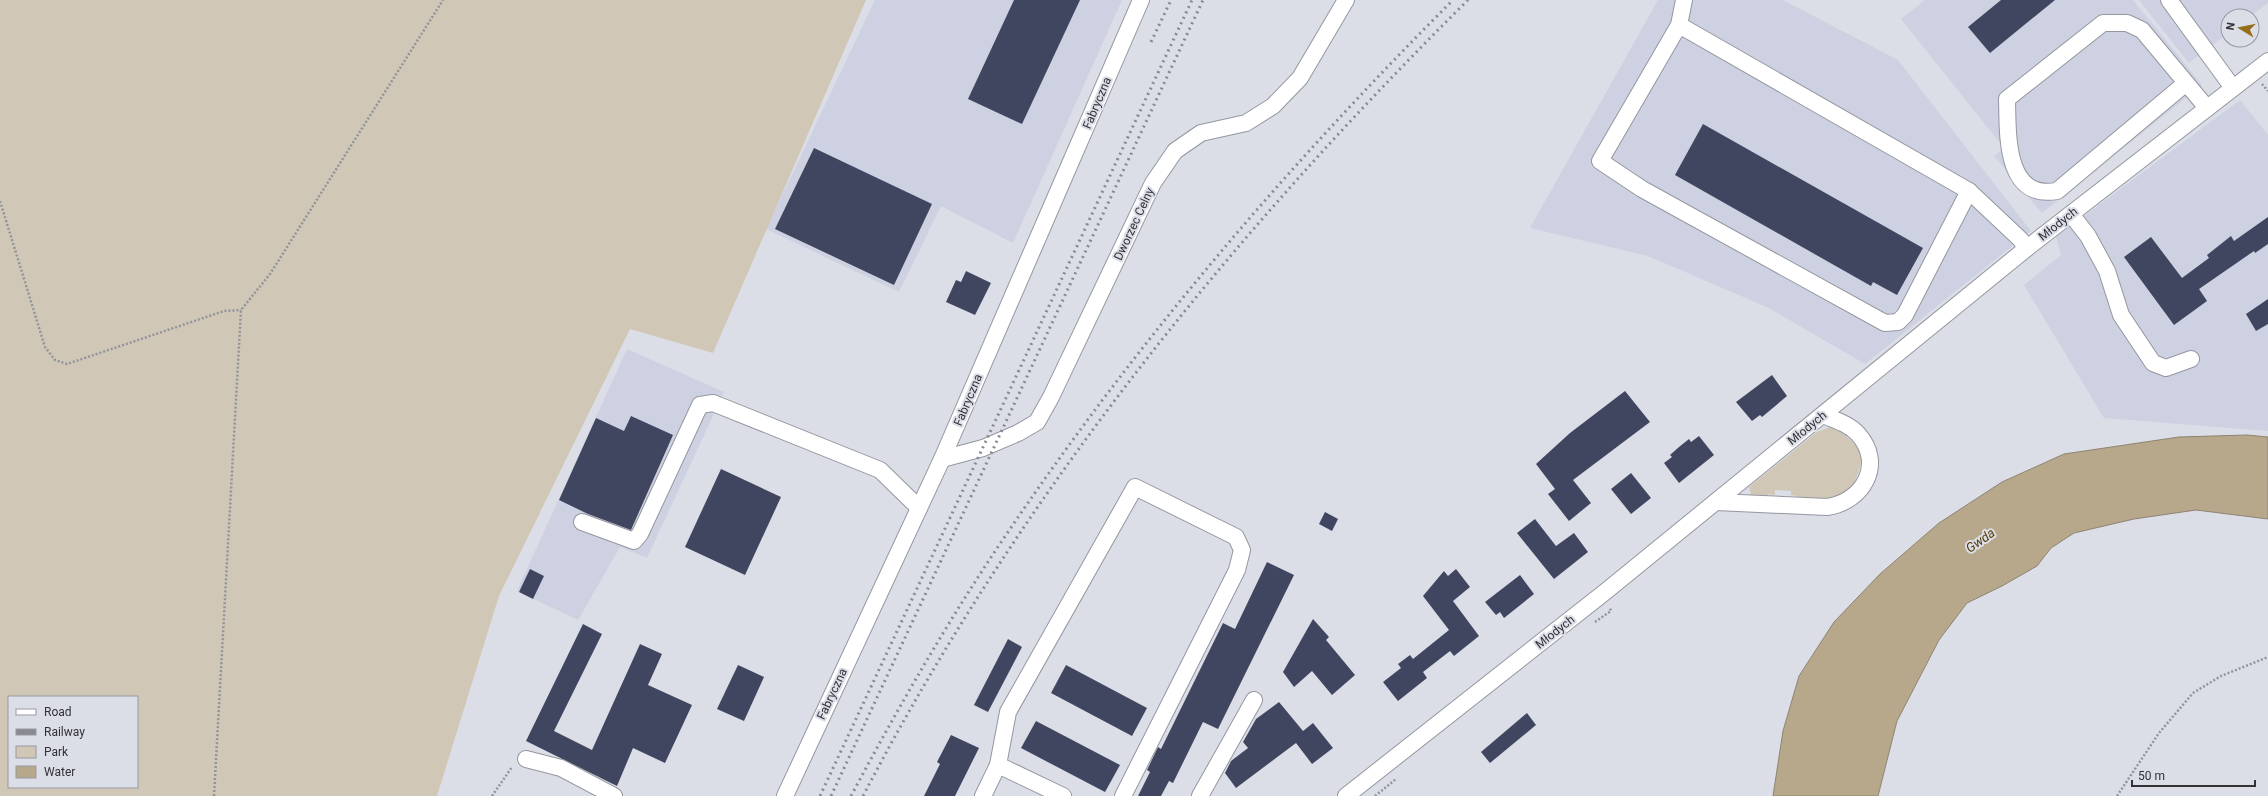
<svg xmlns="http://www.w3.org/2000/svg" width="2268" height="796" font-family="Roboto,sans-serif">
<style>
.built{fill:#cdd1e1}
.green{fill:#d1c7b6;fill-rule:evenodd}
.water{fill:#b7a78b;stroke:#8f8472}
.building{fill:#414660}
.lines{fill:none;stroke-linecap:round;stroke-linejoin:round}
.minor-casing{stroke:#94979f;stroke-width:18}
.path{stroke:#92949b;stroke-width:2.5;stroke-dasharray:2 2;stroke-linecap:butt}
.minor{stroke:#fff;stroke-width:16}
.rail{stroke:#888a91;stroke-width:3;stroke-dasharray:2 4;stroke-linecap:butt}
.labels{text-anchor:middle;stroke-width:4;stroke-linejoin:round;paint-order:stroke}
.street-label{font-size:12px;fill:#313236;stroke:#dbdee7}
.water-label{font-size:13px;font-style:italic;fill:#543b05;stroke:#dbdee7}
</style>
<rect width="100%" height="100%" fill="#dbdee7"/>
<g class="built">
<polygon points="875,0 1122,0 1013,243 941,206 899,292 766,229"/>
<polygon points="1658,0 1783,0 1898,60 2031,231 1865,364 1769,308 1648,256 1530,228"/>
<polygon points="1925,0 2133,0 2202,85 2042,213 1994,156 2004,148 1901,19"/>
<polygon points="2139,0 2268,0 2268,3 2251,16 2228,16 2228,33 2189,63"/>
<polygon points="2240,100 2268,135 2268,431 2104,418 2024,285 2061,255 2056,237"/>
<polygon points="627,349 724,392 647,558 620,547 578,620 517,591"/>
</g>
<g class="green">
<path d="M0 0H866L713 353 630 329 499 596 437 796H0ZM9 697H137V787H9Z"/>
<path d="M1830 427C1846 434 1854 441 1862 456 1860 472 1852 497 1832 500 1821 502 1809 500 1798 500L1797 496 1791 495V491L1775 490V495L1768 494 1767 499 1751 495 1749 487 1817 432Z"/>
</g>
<polygon class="water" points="2247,435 2268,437 2268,519 2196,510 2134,519 2074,533 2051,548 2037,566 2002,586 1967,603 1939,640 1897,721 1878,796 1773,796 1783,731 1799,676 1834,622 1880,574 1939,523 2002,482 2064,454 2179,437"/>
<g class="building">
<polygon points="1014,0 1080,0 1022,124 968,99"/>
<polygon points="2001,0 2055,0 1990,53 1968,27"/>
<polygon points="1703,124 1923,248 1897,295 1873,282 1871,286 1675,175"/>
<polygon points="814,148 932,204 894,285 775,229"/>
<polygon points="2268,217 2268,244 2255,253 2254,251 2199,289 2207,301 2174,325 2124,257 2151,237 2182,278 2209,258 2207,255 2231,236 2234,241"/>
<polygon points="966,271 991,283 975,315 946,302 956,280 961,282"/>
<polygon points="2268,299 2268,324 2256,331 2246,314"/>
<polygon points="1772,375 1787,396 1762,417 1760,415 1752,421 1736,402"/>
<polygon points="1625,391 1650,422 1573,480 1591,503 1569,521 1548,494 1555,489 1536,464 1570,433"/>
<polygon points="631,416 673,435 631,530 588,514 559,500 596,418 624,431"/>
<polygon points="1699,436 1714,455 1679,483 1664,463 1672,457 1670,455 1679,447 1689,439 1691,442"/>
<polygon points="721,469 781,497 745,575 685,547"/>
<polygon points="1631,473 1651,498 1631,514 1611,489"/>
<polygon points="1325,512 1338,519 1332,531 1319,524"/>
<polygon points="1535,519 1556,546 1574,533 1588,552 1554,579 1517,533"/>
<polygon points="1267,562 1294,575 1218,729 1203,722 1173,783 1169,781 1161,796 1138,796 1150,772 1147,770 1158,747 1161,749 1223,623 1235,629"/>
<polygon points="530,569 544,576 533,599 519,592"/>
<polygon points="1456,569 1470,587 1453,601 1479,636 1454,656 1450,651 1423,672 1427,678 1398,701 1383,682 1401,668 1398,664 1410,655 1413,659 1449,630 1423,596 1444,571 1448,576"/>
<polygon points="1520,575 1534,594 1504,618 1500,612 1496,615 1485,602"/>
<polygon points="1313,619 1329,637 1326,640 1355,675 1332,695 1312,671 1294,687 1283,672"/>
<polygon points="583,624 602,634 554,731 592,750 640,644 662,654 648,685 692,705 665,763 633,748 617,786 526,741"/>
<polygon points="1008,639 1022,647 988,712 974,705"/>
<polygon points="738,665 764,677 744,721 717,709"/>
<polygon points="1066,665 1147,708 1132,736 1051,693"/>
<polygon points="1279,702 1303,731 1313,723 1333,748 1312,764 1296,743 1236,788 1225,773 1231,761 1248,748 1243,742 1256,719"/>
<polygon points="1527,713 1536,725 1490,763 1481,752"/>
<polygon points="1036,721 1120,765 1105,792 1021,748"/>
<polygon points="951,735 979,748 955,796 924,796 940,764 937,762"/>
</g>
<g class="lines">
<defs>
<g id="minor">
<polyline points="1684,0 1679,25 1600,161 1642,189 1885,323 1898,322 1905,315 1969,191"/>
<polyline points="2169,0 2233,88"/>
<polyline points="1679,25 1969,191 2020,239 2027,248"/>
<path d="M2186 83 2057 191C2004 200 2008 133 2007 99L2103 23H2127L2142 30 2207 108"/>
<polyline points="2071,214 2088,236 2107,271 2121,315 2153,363 2166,368 2191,359"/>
<polyline points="942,459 983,448 1018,433 1037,422 1051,397 1153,183 1175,151 1201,133 1246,123 1273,106 1300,78 1346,0"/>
<path d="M1716 502 1827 507C1863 502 1885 464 1858 434 1849 424 1835 420 1823 415"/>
<polyline points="582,522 634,541 640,534 700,405 713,403 880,470 919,508"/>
<polyline points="526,759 561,768 614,796"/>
<polyline points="998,765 1063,796"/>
<polyline points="785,796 942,459 1141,0"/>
<polyline points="983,796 998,765 1008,712 1135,487 1236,537 1242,550 1237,570 1123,796"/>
<polyline points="1200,796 1254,700"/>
<polyline points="1346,796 1605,592 2027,248 2268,61"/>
</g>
</defs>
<use href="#minor" class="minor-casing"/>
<g class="path">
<polyline points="2262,84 2268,91"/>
<polyline points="0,201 45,347 55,360 67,364 224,311 241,310"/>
<polyline points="1595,622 1611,611 1610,608"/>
<polyline points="214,796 241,310 270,274 443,0"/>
<polyline points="492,796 512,767"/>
<polyline points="1375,796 1396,779"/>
<polyline points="2117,796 2159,733 2193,693 2221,676 2268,657"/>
</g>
<use href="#minor" class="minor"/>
<g class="rail">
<polyline points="1151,42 1171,0"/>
<polyline points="820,796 1192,0"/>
<polyline points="831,796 1203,0"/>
<path d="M851 796C899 706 950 617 1008 532 1138 340 1290 163 1453 0"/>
<path d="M863 796C1018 498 1230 236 1468 0"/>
</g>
</g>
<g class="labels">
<g class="street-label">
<text transform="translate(1097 103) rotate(-67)" y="4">Fabryczna</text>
<text transform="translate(1134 224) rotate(-65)" y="4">Dworzec Celny</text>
<text transform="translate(2058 224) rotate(-38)" y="4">Młodych</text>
<text transform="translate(968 400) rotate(-67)" y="4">Fabryczna</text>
<text transform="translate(1807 428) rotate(-39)" y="4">Młodych</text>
<text transform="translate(1555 632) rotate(-38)" y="4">Młodych</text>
<text transform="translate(832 694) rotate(-65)" y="4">Fabryczna</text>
</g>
<g class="water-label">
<text transform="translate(1980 540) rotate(-35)" y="5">Gwda</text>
</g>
</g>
<rect x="8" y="696" width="130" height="92" fill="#dbdee7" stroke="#9799a0"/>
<rect x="16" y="709" width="20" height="6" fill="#ffffff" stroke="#9799a0"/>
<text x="44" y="716" font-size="12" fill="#313236">Road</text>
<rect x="16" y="729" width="20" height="6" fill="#888a91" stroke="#9799a0"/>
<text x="44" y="736" font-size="12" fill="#313236">Railway</text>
<rect x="16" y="746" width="20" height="12" fill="#d1c7b6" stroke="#9799a0"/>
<text x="44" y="756" font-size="12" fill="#313236">Park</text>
<rect x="16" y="766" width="20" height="12" fill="#b7a78b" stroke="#9799a0"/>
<text x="44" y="776" font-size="12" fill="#313236">Water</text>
<g transform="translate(2240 28) rotate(280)"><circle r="19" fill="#dbdee7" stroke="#9799a0"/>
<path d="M0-3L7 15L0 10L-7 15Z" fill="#956e18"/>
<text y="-6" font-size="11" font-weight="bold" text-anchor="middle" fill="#313236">N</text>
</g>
<path d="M2132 780v6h123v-6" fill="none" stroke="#313236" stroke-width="2"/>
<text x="2138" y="780" font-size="12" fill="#313236" stroke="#dbdee7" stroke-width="3" paint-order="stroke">50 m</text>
</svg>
